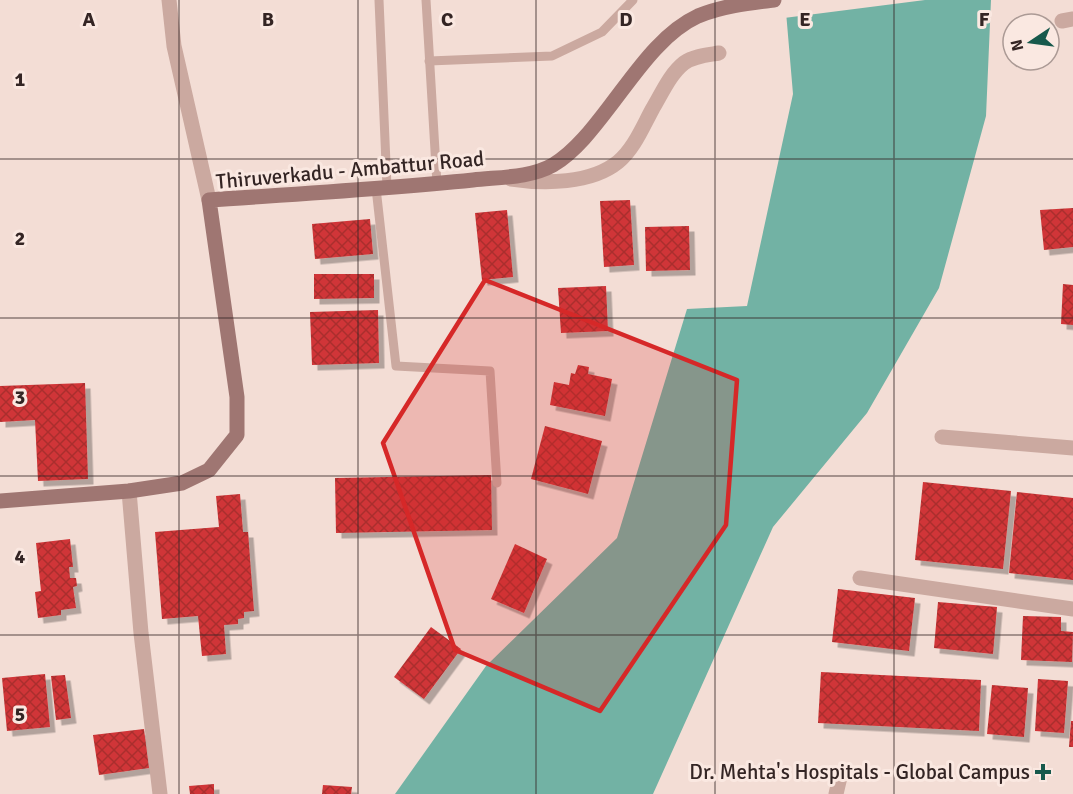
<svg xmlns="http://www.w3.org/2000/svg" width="1073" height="794" font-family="Signika,sans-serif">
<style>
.water{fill:#72b2a4}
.pier{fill:#f3ddd5}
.building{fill:url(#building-cross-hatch);filter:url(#shadow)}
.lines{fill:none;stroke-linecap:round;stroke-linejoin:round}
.service{stroke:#cba9a0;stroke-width:9}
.minor{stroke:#cba9a0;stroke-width:15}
.secondary{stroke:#9f7672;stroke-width:15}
.marked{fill:#d62828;fill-opacity:0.2;stroke:#d62828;stroke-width:4.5;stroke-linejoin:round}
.grid{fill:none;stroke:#342524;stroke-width:1.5;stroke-opacity:0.55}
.poi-dot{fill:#17594c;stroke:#fae8e1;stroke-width:2}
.labels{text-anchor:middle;stroke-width:6;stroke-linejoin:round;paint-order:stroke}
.street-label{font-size:21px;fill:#342524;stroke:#fae8e1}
.poi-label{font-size:21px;fill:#342524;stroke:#fae8e1;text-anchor:end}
.grid-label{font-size:20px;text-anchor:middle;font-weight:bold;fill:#342524;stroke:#fae8e1;stroke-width:6;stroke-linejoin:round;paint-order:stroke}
</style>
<defs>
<pattern id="building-cross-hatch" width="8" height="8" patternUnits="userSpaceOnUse" patternTransform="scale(1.5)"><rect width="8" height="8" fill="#d03537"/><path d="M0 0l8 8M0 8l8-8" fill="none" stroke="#aa2d2e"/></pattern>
<filter id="shadow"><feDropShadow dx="5.5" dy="5.5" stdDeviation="0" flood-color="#0004"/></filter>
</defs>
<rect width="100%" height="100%" fill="#f3ddd5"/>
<polygon class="water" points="785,0 991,0 986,116 939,288 867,413 773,527 653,794 395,794 486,666 617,538 687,309 747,306 793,94"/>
<polygon class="pier" points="782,0 925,0 784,18"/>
<g class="building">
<polygon points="630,200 634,265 604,267 600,201"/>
<polygon points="1073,208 1073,247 1044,250 1040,210"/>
<polygon points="507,210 513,277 482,280 475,213"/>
<polygon points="370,219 373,254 315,259 312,224"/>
<polygon points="689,226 690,270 646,271 645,227"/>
<polygon points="314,274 374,274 374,298 314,299"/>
<polygon points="1063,284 1073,285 1073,325 1061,324"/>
<polygon points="606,286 608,331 561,333 558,288"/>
<polygon points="378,310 379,363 312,365 310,312"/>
<polygon points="578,365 589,367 588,374 612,379 605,416 550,405 554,382 569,385 571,373 575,374"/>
<polygon points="85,383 88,479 38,481 35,420 0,422 0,386"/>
<polygon points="545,426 602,441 588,494 531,479"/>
<polygon points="491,475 492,530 336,533 335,478"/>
<polygon points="923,482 1011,491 1003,569 915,560"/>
<polygon points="1017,492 1073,498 1073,580 1009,573"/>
<polygon points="240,494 243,532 248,532 254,611 244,612 244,618 238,619 238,624 224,625 226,654 202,656 198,616 162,619 155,532 219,527 216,496"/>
<polygon points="70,539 73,567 69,567 70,578 76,578 77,586 73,587 76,608 61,610 61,615 38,618 35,592 41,591 36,543"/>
<polygon points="515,544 547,559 524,613 491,599"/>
<polygon points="838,589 915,598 909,651 832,642"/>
<polygon points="938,602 997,607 993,654 934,648"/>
<polygon points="1023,616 1061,617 1061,631 1073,632 1072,662 1021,660"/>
<polygon points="431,627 461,649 424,699 394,677"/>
<polygon points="821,672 981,680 979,731 818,723"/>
<polygon points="45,674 50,727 7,731 2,678"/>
<polygon points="65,675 71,718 56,720 51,676"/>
<polygon points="1038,679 1068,681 1064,733 1035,731"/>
<polygon points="992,685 1028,688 1024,737 987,734"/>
<polygon points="1071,721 1073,721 1073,747 1069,747"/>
<polygon points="144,729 149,768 99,775 93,735"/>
<polygon points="214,784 214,794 190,794 189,786"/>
<polygon points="323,785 352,787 351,794 322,794"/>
</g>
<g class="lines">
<g class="service">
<polyline points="379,0 387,187"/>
<polyline points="426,0 437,184"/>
<polyline points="429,61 552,56 602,32 633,0"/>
<polyline points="376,188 396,366 490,371 497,483"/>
</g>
<g class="minor">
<polyline points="169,0 174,46 209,200"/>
<polyline points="1062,21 1073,19"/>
<path d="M511 179C544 184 591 184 618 162 634 149 643 126 653 108 662 93 670 74 684 63 694 56 707 55 719 53"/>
<polyline points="942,437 1073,448"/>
<polyline points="129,491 141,633 160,794"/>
<polyline points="860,578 1073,609"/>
<polyline points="836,794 840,777"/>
</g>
<path class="secondary" d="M0 501 129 491 182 483 209 470 237 435V397L209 200C297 194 385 189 473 180 499 177 530 178 553 165 575 152 594 127 610 106 634 75 661 33 698 16 722 6 749 3 774 0"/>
</g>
<path class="marked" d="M485 280 737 380 726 525 600 711 455 650 383 443Z"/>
<path class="grid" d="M179 0V794M358 0V794M536 0V794M715 0V794M894 0V794M0 159H1073M0 318H1073M0 476H1073M0 635H1073"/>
<path class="poi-dot" d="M1040 763h6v6h6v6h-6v6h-6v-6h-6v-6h6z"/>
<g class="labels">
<g class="street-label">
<text transform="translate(350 170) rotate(-5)" y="7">Thiruverkadu - Ambattur Road</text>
</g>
<g class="poi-label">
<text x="1030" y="779">Dr. Mehta's Hospitals - Global Campus</text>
</g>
</g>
<g class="grid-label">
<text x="89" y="26">A</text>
<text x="268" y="26">B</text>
<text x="447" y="26">C</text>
<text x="626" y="26">D</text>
<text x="805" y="26">E</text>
<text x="984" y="26">F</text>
<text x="20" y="86">1</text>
<text x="20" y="245">2</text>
<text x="20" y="404">3</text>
<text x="20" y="563">4</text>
<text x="20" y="721">5</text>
</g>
<g transform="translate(1031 42) rotate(257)"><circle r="28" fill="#fae8e1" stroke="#ab9a95" stroke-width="1.5"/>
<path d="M0-4.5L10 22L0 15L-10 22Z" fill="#17594c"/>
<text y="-9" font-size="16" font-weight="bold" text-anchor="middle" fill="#342524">N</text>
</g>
</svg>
